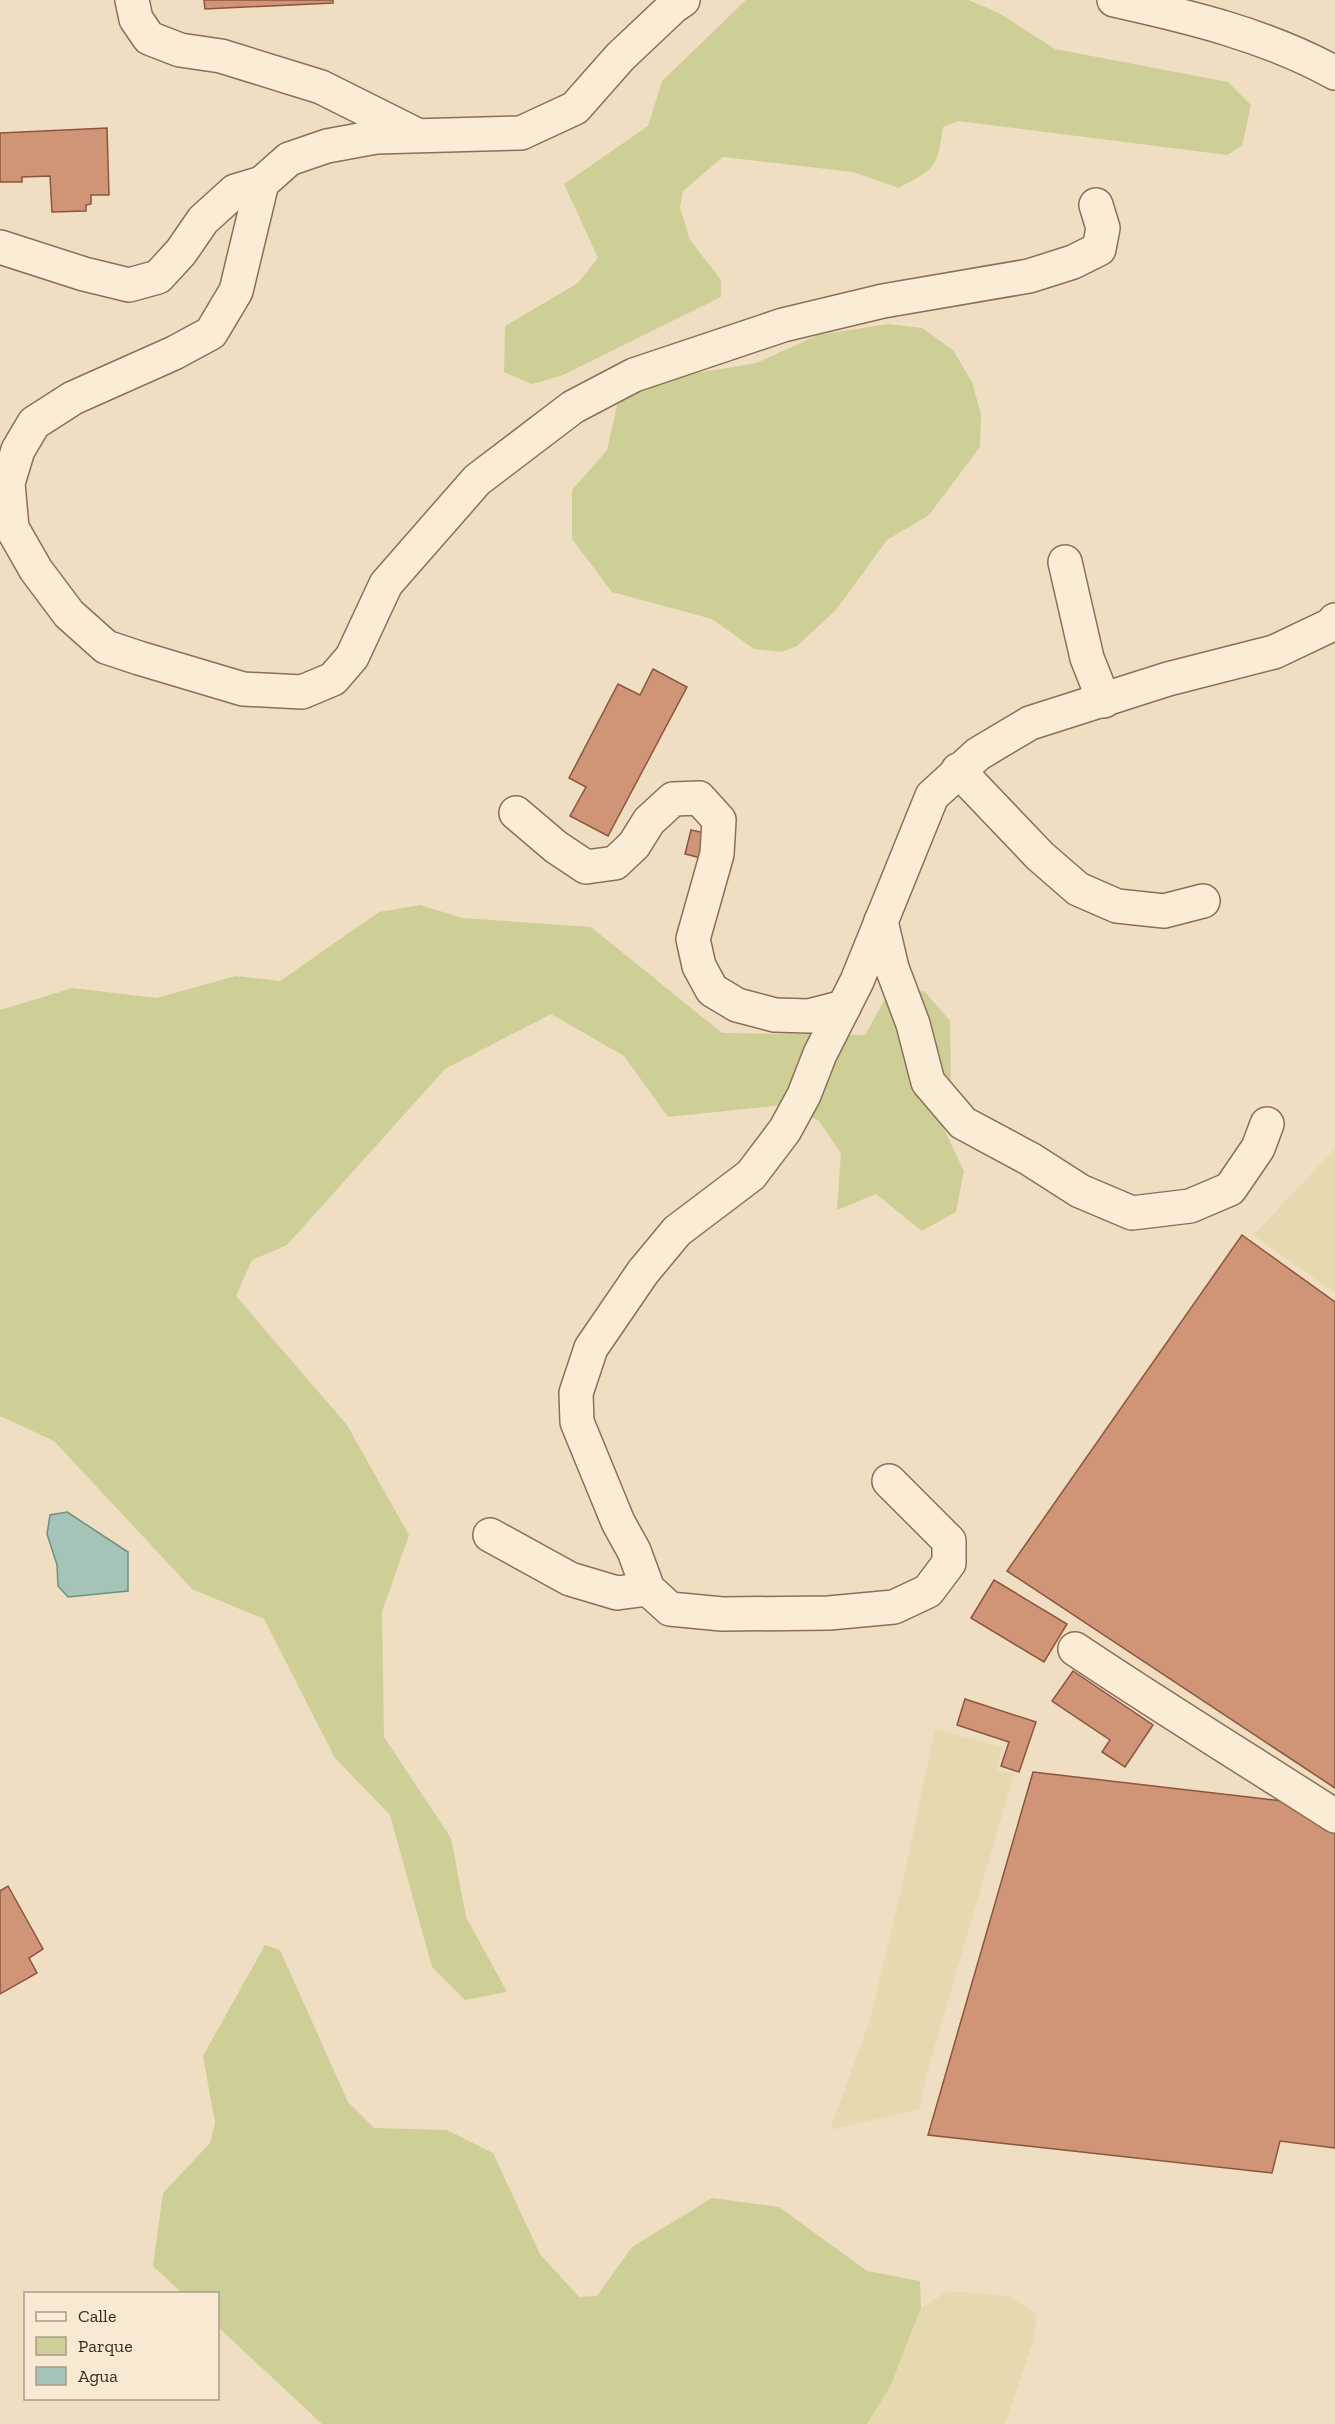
<svg xmlns="http://www.w3.org/2000/svg" width="1335" height="2424" font-family="'Zilla Slab',serif">
<style>
.farmland{fill:#e6d9af}
.green{fill:#cecf96}
.water{fill:#a5c3b7;stroke:#6b9285;stroke-width:1.5}
.building{fill:#d09476;stroke:#8c553d;stroke-width:1.5}
.lines{fill:none;stroke-linecap:round;stroke-linejoin:round}
.minor-casing{stroke:#8b6f58;stroke-width:36}
.minor{stroke:#fbecd6;stroke-width:33}
</style>
<rect width="100%" height="100%" fill="#f0dec2"/>
<g class="farmland">
<polygon points="1335,1149 1335,1293 1253,1235"/>
<polygon points="935,1729 1003,1747 997,1770 1014,1774 927,2073 919,2109 830,2130 869,2023 901,1891"/>
<polygon points="948,2291 1008,2296 1037,2314 1033,2341 1005,2424 867,2424 890,2387 921,2308"/>
</g>
<g class="green">
<path d="M746 0H968L997 12 1055 49 1228 82 1251 105 1242 146 1227 155 958 121 943 127C937 170 936 167 899 188L853 172 723 157 683 191 680 207 690 240 721 280V297L563 375 532 384 504 372 505 326 578 283 598 258 564 184 648 126 662 81Z"/>
<polygon points="888,324 922,328 953,350 972,382 981,414 980,447 929,515 887,540 836,610 797,646 782,652 754,649 712,619 612,592 572,539 572,490 607,450 618,401 666,378 756,363 818,335"/>
<polygon points="420,905 463,918 591,927 722,1033 865,1035 885,999 924,991 950,1021 951,1081 938,1116 964,1171 956,1212 922,1231 876,1194 837,1210 841,1153 818,1120 783,1105 668,1117 624,1056 551,1014 445,1069 287,1245 252,1260 236,1296 347,1425 409,1535 382,1612 384,1737 451,1838 466,1917 507,1992 465,2000 432,1967 390,1815 335,1758 264,1619 192,1589 54,1441 0,1416 0,1010 73,988 156,998 236,976 280,981 379,912"/>
<polygon points="265,1945 280,1950 348,2102 374,2128 447,2130 493,2153 540,2254 579,2297 597,2296 632,2247 712,2198 779,2207 867,2271 920,2281 921,2308 890,2387 867,2424 322,2424 218,2327 218,2294 182,2293 153,2266 163,2193 210,2143 215,2123 203,2056"/>
</g>
<polygon class="water" points="67,1512 128,1552 128,1591 68,1597 58,1586 57,1565 47,1534 50,1515"/>
<g class="building">
<polygon points="204,0 333,0 333,3 205,9"/>
<polygon points="107,128 109,195 91,195 91,204 86,205 86,211 52,212 50,176 22,177 22,182 0,182 0,133"/>
<polygon points="653,669 687,687 608,836 570,816 586,787 569,778 618,684 640,695"/>
<polygon points="691,830 710,834 705,859 685,854"/>
<polygon points="1242,1235 1335,1302 1335,1788 1007,1571"/>
<polygon points="994,1580 1067,1624 1044,1662 971,1618"/>
<polygon points="1073,1671 1153,1725 1125,1767 1102,1752 1110,1740 1052,1701"/>
<polygon points="965,1699 1036,1722 1019,1772 1001,1766 1009,1742 957,1725"/>
<polygon points="1033,1772 1282,1801 1335,1834 1335,2148 1280,2141 1272,2173 928,2135"/>
<polygon points="8,1886 43,1949 29,1958 37,1973 0,1994 0,1891"/>
</g>
<g class="lines">
<defs>
<g id="minor">
<polyline points="132,0 136,19 149,38 180,50 221,56 321,87 415,134"/>
<polyline points="683,0 674,6 620,57 575,108 521,133 376,137 327,146 289,159 262,183 236,291 211,333 174,353 73,398 34,423 18,450 8,483 12,528 36,570 69,614 106,647 139,658 243,689 302,692 333,679 352,657 386,584 477,480 573,407 634,375 783,325 883,301 1029,276 1073,262 1099,249 1103,228 1096,205"/>
<path d="M1114 0C1190 17 1266 35 1335 73"/>
<polyline points="0,247 84,274 129,285 158,277 181,252 203,220 235,191 262,183"/>
<polyline points="1065,562 1087,658 1104,701"/>
<polyline points="958,770 1040,856 1078,889 1117,906 1164,911 1203,901"/>
<polyline points="516,813 556,847 586,867 615,863 634,845 649,821 673,799 699,798 719,820 717,854 693,939 699,966 712,990 737,1005 775,1015 809,1016 844,1007"/>
<polyline points="881,921 892,968 913,1024 928,1082 963,1123 1030,1159 1080,1191 1132,1213 1190,1206 1230,1189 1258,1148 1267,1124"/>
<polyline points="889,1481 949,1541 949,1563 928,1591 894,1607 829,1613 722,1614 670,1609 648,1589 634,1551 618,1522 577,1422 576,1393 591,1348 643,1272 677,1231 751,1175 785,1130 804,1095 820,1054 857,981 932,796 978,754 1030,723 1168,679 1274,652 1331,625 1335,620"/>
<polyline points="490,1535 570,1579 617,1593 648,1589"/>
<path d="M1075 1649C1160 1706 1248 1760 1335 1816"/>
</g>
</defs>
<use href="#minor" class="minor-casing"/>
<use href="#minor" class="minor"/>
</g>
<rect x="24" y="2292" width="195" height="108" fill="#f7e9d2" stroke="#ab9c8a" stroke-width="1.5"/>
<rect x="36" y="2312" width="30" height="9" fill="#fbecd6" stroke="#ab9c8a" stroke-width="1.5"/>
<text x="78" y="2322" font-size="18" fill="#3a291d">Calle</text>
<rect x="36" y="2337" width="30" height="18" fill="#cecf96" stroke="#ab9c8a" stroke-width="1.5"/>
<text x="78" y="2352" font-size="18" fill="#3a291d">Parque</text>
<rect x="36" y="2367" width="30" height="18" fill="#a5c3b7" stroke="#ab9c8a" stroke-width="1.5"/>
<text x="78" y="2382" font-size="18" fill="#3a291d">Agua</text>
</svg>
